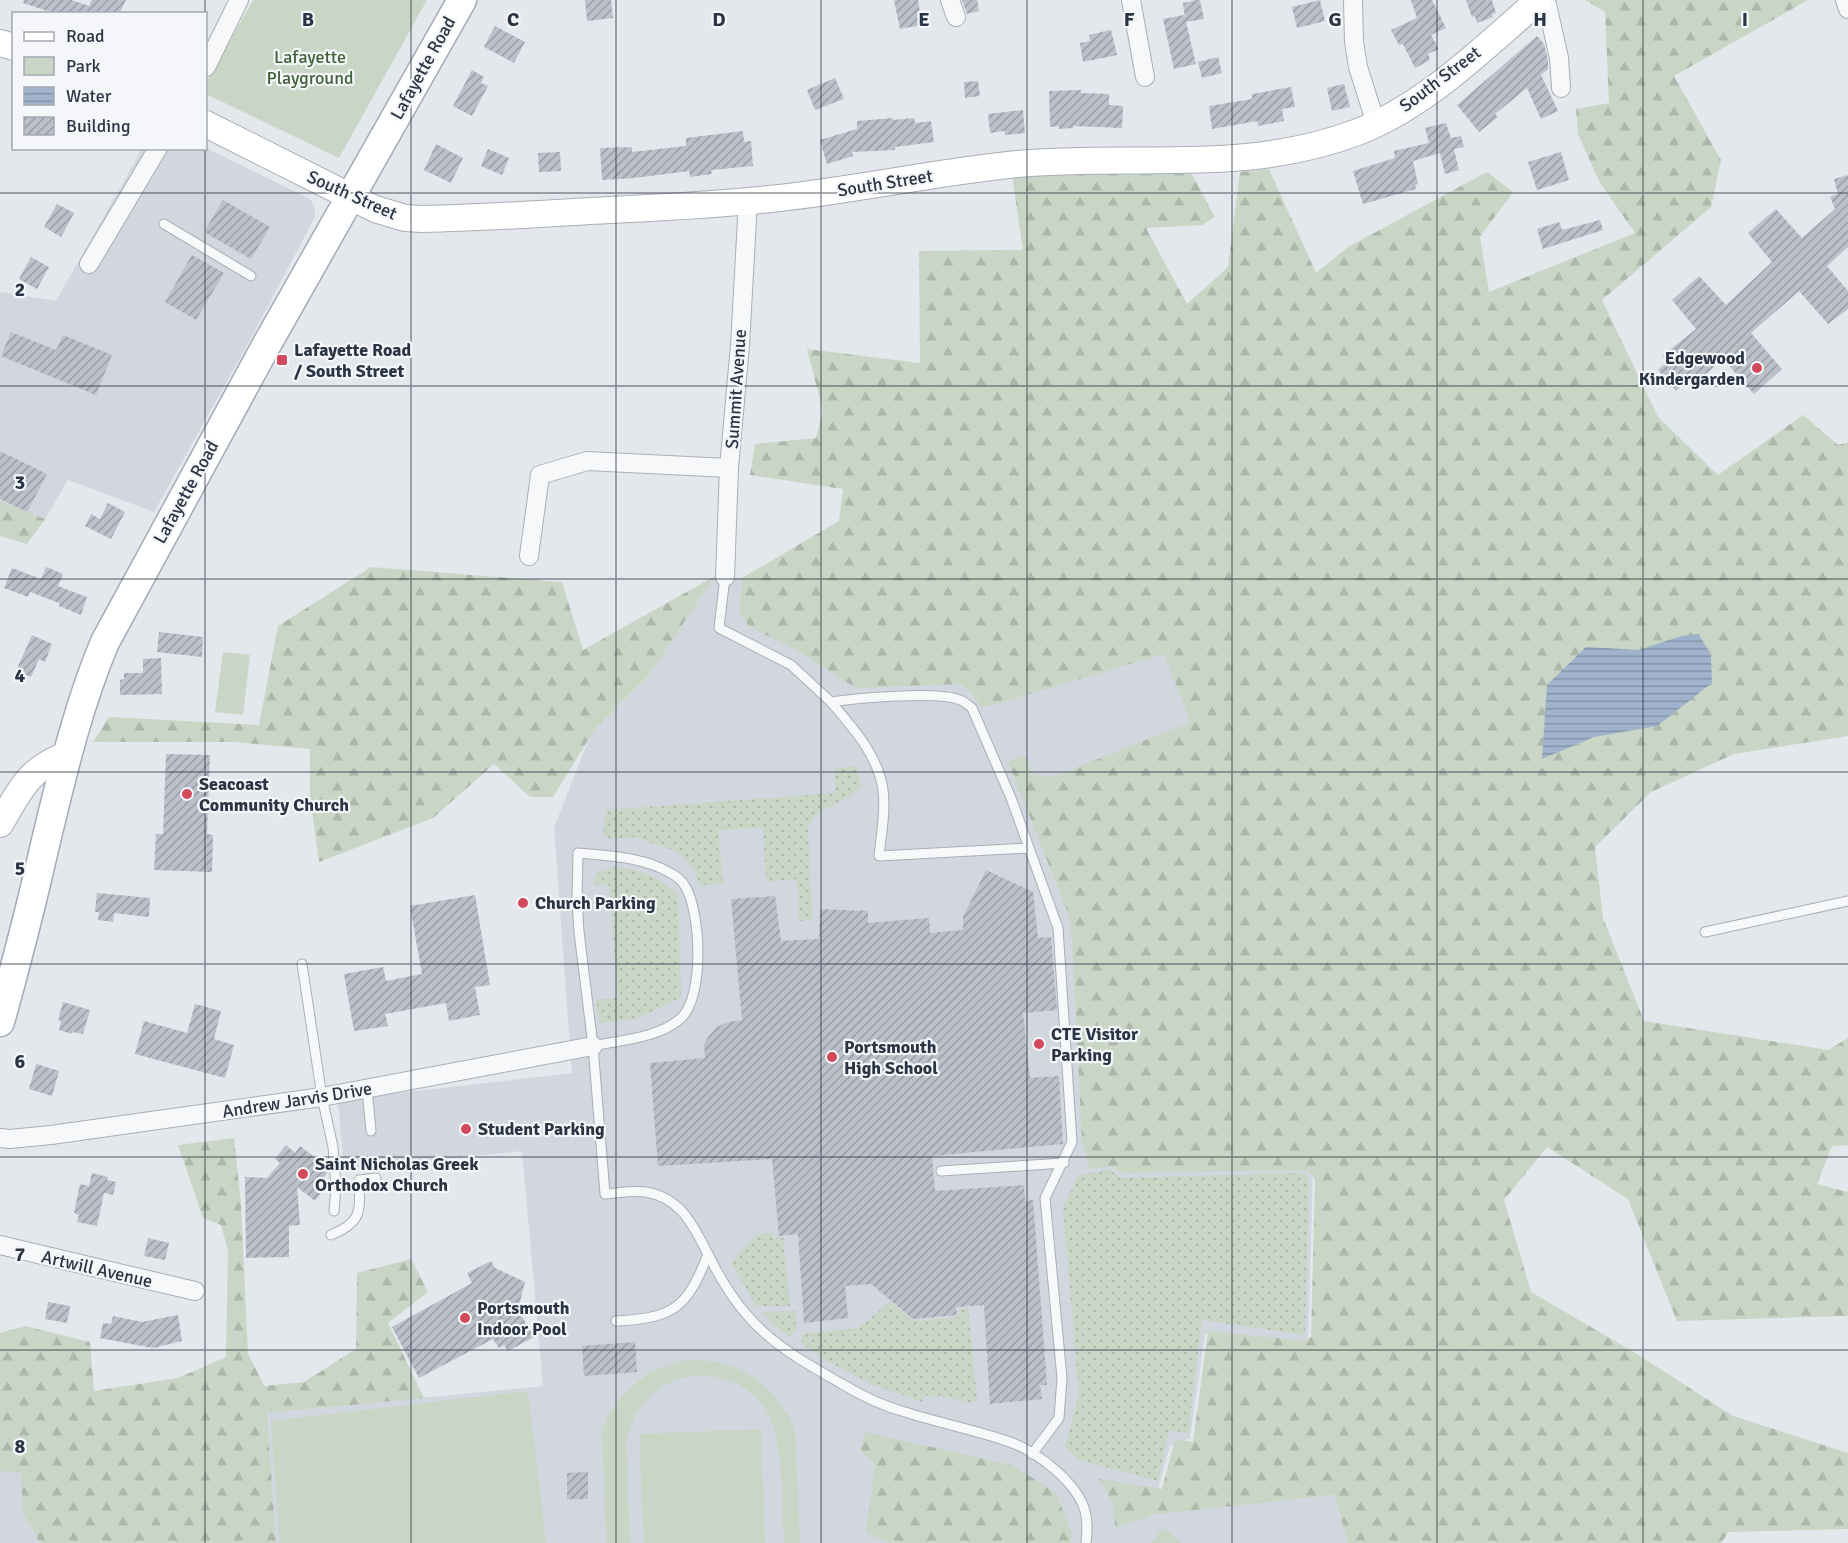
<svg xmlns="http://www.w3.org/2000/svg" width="1848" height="1543" font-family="Signika,sans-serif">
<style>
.built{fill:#d2d6de}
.grass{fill:url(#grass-dots)}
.forest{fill:url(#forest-firs)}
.green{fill:#c9d6c5}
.water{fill:url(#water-rules)}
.building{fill:url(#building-hatch)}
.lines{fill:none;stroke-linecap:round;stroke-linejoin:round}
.lane-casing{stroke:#a9aeb7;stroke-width:11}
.street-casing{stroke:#a9aeb7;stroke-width:20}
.secondary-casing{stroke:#a9aeb7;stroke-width:28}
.primary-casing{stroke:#a3abb8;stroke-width:31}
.lane{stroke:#f7f8fa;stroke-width:9}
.street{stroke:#f7f8fa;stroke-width:18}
.secondary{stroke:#fff;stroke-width:26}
.primary{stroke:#fff;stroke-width:28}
.grid{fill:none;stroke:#2b3445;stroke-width:1.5;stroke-opacity:0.55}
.poi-dot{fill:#d1495b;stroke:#f4f6f9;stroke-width:2}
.labels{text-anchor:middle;stroke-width:4.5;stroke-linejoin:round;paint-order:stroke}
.park-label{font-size:18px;fill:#3f6138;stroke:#f4f6f9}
.street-label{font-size:18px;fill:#2b3445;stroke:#f4f6f9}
.poi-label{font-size:18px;font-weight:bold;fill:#2b3445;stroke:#f4f6f9;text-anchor:start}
.grid-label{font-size:20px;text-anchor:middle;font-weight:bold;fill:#2b3445;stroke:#f4f6f9;stroke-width:4.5;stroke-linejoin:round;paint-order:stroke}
</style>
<defs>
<pattern id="grass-dots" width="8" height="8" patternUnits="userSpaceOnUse" patternTransform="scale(1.5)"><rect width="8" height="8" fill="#c9d6c5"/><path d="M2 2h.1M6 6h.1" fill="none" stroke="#adb8ab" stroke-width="1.8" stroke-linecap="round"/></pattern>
<pattern id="forest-firs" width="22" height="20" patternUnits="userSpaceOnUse" patternTransform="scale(1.5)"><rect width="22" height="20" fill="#c9d6c5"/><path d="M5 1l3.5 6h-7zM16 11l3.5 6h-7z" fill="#adb8ab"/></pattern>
<pattern id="water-rules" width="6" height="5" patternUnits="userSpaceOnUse" patternTransform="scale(1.5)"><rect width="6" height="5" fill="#9fb4cc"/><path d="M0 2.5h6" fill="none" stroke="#8293a7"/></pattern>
<pattern id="building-hatch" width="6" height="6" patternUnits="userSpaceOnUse" patternTransform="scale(1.5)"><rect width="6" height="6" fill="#bbc0ca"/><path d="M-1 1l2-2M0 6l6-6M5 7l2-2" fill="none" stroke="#989da6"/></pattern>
</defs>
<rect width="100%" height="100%" fill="#e4e7ec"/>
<g class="built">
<polygon points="206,148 310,199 315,208 315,217 251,338 154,512 68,480 45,519 0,501 0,292 56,301 142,149"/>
<polygon points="715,576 754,579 1167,643 1198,727 1313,1165 1308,1349 1205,1334 1190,1438 1170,1446 1159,1485 1163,1513 1336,1495 1348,1543 276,1543 267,1413 543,1386 522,1151 344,1169 338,1100 572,1073 554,828 591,733 649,675"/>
<polygon points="0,1471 22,1471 23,1513 40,1543 0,1543"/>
</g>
<g class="grass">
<polygon points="856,766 861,786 855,793 816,814 808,828 812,920 799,921 797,879 766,882 763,828 718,830 723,884 698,885 694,869 678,852 635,837 610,839 603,834 606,810 836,793 834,769"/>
<path d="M612 867C636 867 661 878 678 895L681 998 635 1019 599 1023 596 1000 618 998 609 885 592 884 598 872Z"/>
<polygon points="1109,1170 1122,1178 1303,1173 1309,1179 1305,1335 1202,1320 1188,1433 1169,1430 1158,1481 1080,1460 1065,1447 1079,1395 1063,1208 1079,1175"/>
<polygon points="772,1233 773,1238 783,1237 790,1306 756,1306 731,1263 757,1234"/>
<polygon points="890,1302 913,1321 959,1317 959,1309 968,1308 977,1400 973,1403 937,1395 936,1398 925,1395 923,1402 871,1384 829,1362 801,1343 803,1334 859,1328"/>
<polygon points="795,1311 796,1331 790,1337 772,1323 762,1312"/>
</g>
<g class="forest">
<polygon points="1585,0 1808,0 1674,76 1721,160 1711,207 1602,300 1658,417 1718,475 1803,415 1838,445 1848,442 1848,736 1734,754 1651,792 1595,847 1603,918 1644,1021 1828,1050 1848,1038 1848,1145 1832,1146 1817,1184 1848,1192 1848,1316 1677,1321 1628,1199 1547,1147 1504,1200 1531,1292 1637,1354 1733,1416 1848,1453 1848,1529 1729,1532 1721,1543 1348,1543 1335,1495 1157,1514 1115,1528 1114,1506 1099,1479 1162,1489 1175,1439 1193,1442 1208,1331 1306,1341 1311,1337 1315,1180 1309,1170 1302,1170 1123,1173 1111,1166 1090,1169 1082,1141 1072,939 1068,913 1008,762 1025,755 1032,774 1053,777 1191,722 1164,654 982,708 971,692 960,684 859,688 846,682 803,654 749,626 740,613 742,578 839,521 843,489 750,475 755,444 816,438 823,411 807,349 920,363 919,251 1023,250 1012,175 1111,172 1191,173 1215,217 1202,225 1146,228 1187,304 1228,267 1240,172 1269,169 1316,273 1348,247 1487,172 1513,192 1480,237 1489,292 1635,233 1600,183 1578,134 1576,109 1609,103 1605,12"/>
<polygon points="0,501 45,519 27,544 0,536"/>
<polygon points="371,567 562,582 583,650 715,576 649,675 595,729 553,797 530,797 494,764 433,818 319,862 310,796 310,749 236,742 93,742 109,717 259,725 278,626"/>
<polygon points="234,1138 241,1203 248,1353 264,1386 304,1382 356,1349 357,1273 411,1259 428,1292 388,1323 424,1398 267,1413 276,1543 40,1543 23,1513 21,1472 0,1471 0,1333 25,1326 90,1342 94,1391 178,1378 226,1357 228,1251 221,1225 203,1218 178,1145"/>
<polygon points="864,1432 1012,1465 1056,1493 1072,1534 1070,1543 889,1543 866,1533 875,1465 861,1451"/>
</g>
<g class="green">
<polygon points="253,0 427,0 339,158 206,94 206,83"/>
<polygon points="223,652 250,655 243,715 215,712"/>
<path d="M697 1360C745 1362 778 1387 795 1432L800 1543H784C781 1502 785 1450 768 1413 762 1401 750 1391 739 1385 693 1361 642 1384 628 1434 625 1443 627 1456 628 1466 628 1491 629 1517 630 1543H606L602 1431 611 1411 625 1393 650 1372 680 1361Z"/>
<polygon points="528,1391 546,1543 280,1543 271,1421"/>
<polygon points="761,1429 765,1543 644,1543 639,1434"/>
<polygon points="1163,1528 1182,1543 1151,1543"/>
</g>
<polygon class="water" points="1699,634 1711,656 1712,683 1657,726 1594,737 1542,759 1547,685 1586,647 1639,650 1681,636"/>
<g class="building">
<polygon points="24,0 71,0 89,6 92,0 126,0 119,14 57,14 23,3"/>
<polygon points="585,0 611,0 613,18 587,21"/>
<polygon points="894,0 918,0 922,25 900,29"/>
<polygon points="962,0 977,0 979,11 967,14"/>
<polygon points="1197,0 1200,0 1204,19 1186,22 1196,64 1174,69 1163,19 1184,15 1185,18 1183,3"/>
<polygon points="1320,0 1325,21 1297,28 1292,7"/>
<polygon points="1411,0 1432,0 1446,28 1431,35 1439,49 1428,54 1430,60 1415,68 1403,44 1399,45 1391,30 1417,18"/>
<polygon points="1466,0 1492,0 1496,13 1492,14 1493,17 1477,23 1475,16 1472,17"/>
<polygon points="495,26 525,42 514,63 484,47"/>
<polygon points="1110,30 1111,30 1117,55 1083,62 1080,43 1090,41 1089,35"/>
<polygon points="1537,36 1544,44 1548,60 1548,69 1541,75 1558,111 1541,119 1527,88 1495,114 1498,117 1479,132 1457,105"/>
<polygon points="1218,57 1222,73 1202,78 1198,62"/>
<polygon points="472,70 484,77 481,83 488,86 472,116 453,106"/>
<polygon points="835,78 844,99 815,110 807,90"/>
<polygon points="978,81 980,96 965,98 964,82"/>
<polygon points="1344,84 1350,107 1332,111 1327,88"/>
<polygon points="1291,87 1295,107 1282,109 1284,121 1258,126 1257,121 1212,129 1209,106 1252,99 1252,94"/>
<polygon points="1081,90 1081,93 1109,94 1109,105 1123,106 1122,128 1073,126 1073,128 1059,129 1059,126 1050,127 1049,91"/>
<polygon points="1023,110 1025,133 1005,135 1005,131 990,133 988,114"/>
<polygon points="893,118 893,120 914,118 915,123 931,121 934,142 895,147 895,150 852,152 853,156 827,164 820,140 857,129 857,121"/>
<polygon points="1446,123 1451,138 1461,136 1464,147 1454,149 1459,170 1445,174 1440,153 1413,161 1418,184 1415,185 1416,189 1363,204 1353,171 1395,158 1394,151 1429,143 1425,128"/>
<polygon points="743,131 744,142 751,141 753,166 711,170 712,174 690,177 689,171 634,178 602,180 600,148 632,147 632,152 686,146 686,138"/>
<polygon points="436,144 463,158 451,183 424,170"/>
<polygon points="488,149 509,158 502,175 481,166"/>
<polygon points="560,152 561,171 539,172 538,153"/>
<polygon points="1561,152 1569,180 1537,190 1528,162"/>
<polygon points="1848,175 1848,247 1827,266 1848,291 1848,309 1828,324 1799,291 1751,333 1782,369 1754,394 1723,359 1691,387 1686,382 1676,391 1658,370 1667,362 1662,356 1696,329 1672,300 1699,276 1726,305 1772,262 1748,233 1776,209 1802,238 1835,209 1830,197 1838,194 1834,179"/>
<polygon points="223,200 270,227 251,259 204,232"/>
<polygon points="57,204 74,213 61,237 44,227"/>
<polygon points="1600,220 1603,230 1543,249 1537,229 1559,222 1562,230"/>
<polygon points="192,255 224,273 196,320 165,302"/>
<polygon points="31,257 49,267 37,289 19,279"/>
<polygon points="11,332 56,350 63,335 112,355 96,395 1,356"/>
<polygon points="0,451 47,474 27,512 0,499"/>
<polygon points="108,503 125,512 111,539 85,526 91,514 100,519"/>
<polygon points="46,567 63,574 58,586 87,597 81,615 59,606 59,603 30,592 28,597 4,588 12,568 41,579"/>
<polygon points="159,632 203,637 202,657 157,652"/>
<polygon points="32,635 52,644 45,662 39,659 31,677 16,671"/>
<polygon points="161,658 162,694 120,695 120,680 124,679 124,673 143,673 143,659"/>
<polygon points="166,754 210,755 207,834 213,835 212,872 154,870 156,834 163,834"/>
<polygon points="986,870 1033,892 1038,938 1051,937 1057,1010 1023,1013 1030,1078 1059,1076 1063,1144 932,1156 935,1191 1024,1185 1025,1201 1033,1200 1047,1385 1040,1385 1042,1399 990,1404 984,1305 956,1307 957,1315 913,1319 871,1284 845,1286 848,1318 804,1323 798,1234 779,1236 772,1159 658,1166 650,1063 705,1058 704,1045 708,1037 717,1027 728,1022 742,1020 731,899 775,896 781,941 819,939 820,909 868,911 868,923 929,918 930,933 963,930 963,917"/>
<polygon points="97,893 150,898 149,917 114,913 113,922 98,920 99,912 95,912"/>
<polygon points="475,895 490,985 475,987 480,1015 449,1021 446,1003 385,1014 388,1026 354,1031 344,974 383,967 386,981 422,974 410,906"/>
<polygon points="63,1002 90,1010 83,1034 73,1032 72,1034 59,1030 61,1021 58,1020"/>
<polygon points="195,1004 221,1011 214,1039 234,1045 225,1078 135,1054 144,1021 187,1033"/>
<polygon points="36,1064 59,1071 52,1096 29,1089"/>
<polygon points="286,1145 295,1153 300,1146 321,1162 319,1165 328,1172 324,1177 329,1183 315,1201 297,1187 300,1225 289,1226 289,1257 246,1258 245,1177 267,1178 280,1163 275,1159"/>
<polygon points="92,1173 108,1177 107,1180 116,1182 113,1195 104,1193 97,1226 77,1222 79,1215 74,1213 80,1184 89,1186"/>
<polygon points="148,1238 169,1243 165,1260 144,1256"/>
<polygon points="491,1261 495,1268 525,1282 518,1310 534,1337 508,1351 504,1345 499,1348 493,1339 419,1378 392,1327 472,1283 467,1273"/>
<polygon points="48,1302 70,1306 67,1323 45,1319"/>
<polygon points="178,1315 182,1341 153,1348 100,1338 103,1323 111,1324 113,1316 142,1322"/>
<polygon points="635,1342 637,1372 584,1376 582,1346"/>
<polygon points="588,1472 588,1499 567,1499 567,1473"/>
</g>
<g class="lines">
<defs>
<g id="lane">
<polyline points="164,224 251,276"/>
<path d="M725 577 719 628 791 665 831 702C857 698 938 691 960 700 964 701 968 705 972 708L1011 798 1058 928 1072 1142 1045 1198 1062 1378 1059 1418 1032 1454"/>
<path d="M831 702C853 728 878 755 883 790 886 811 881 835 879 856L1028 848"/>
<polyline points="1705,932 1848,901"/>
<polyline points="302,964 322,1097 333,1147 336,1186 334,1211"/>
<path d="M593 1046C621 1040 658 1038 680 1019 705 998 701 912 685 886 683 882 677 876 672 874 645 857 609 856 578 853L577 900 579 932 593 1046 605 1194C618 1193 633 1190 646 1192 684 1199 694 1228 710 1258 720 1278 732 1298 747 1315 772 1345 809 1365 842 1384 862 1396 883 1406 905 1412 939 1423 976 1430 1010 1442 1037 1452 1077 1482 1085 1511 1088 1522 1087 1532 1086 1543"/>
<polyline points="367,1089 371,1131"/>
<polyline points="941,1171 1064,1163"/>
<path d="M331 1235C363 1222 360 1210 359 1180L376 1178"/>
<path d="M616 1321C673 1318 687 1309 708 1254"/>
</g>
<g id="street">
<polyline points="950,0 956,17"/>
<polyline points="1131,0 1145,77"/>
<polyline points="1353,0 1354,42 1358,67 1376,124"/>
<polyline points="1546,0 1559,58 1561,88"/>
<polyline points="1845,0 1848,9"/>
<polyline points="206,67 239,0"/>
<polyline points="89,264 158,148"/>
<polyline points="529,556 540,475 587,461 729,468"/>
<polyline points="725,577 729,468 740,345 748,201"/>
<polyline points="0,1138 10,1139 51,1135 322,1097 593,1046"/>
<polyline points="0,1245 195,1291"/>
</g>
<g id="secondary">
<polyline points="0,43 14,47"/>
<path d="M206 124 375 209 405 218 422 219C473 218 524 215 574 212 643 208 711 206 779 198 859 189 938 172 1017 164 1133 153 1242 175 1355 133 1425 107 1483 48 1539 0"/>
<path d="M0 824C21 789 27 770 68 754"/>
</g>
<path id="primary" d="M0 1022C16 964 31 907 44 849 61 779 77 708 105 642L267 344 462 0"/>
</defs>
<use href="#lane" class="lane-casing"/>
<use href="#street" class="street-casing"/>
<use href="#secondary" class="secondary-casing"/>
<use href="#primary" class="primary-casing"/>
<use href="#lane" class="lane"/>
<use href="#street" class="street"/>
<use href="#secondary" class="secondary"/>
<use href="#primary" class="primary"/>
</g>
<path class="grid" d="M205 0V14M411 0V1543M616 0V1543M821 0V1543M1027 0V1543M1232 0V1543M1437 0V1543M1643 0V1543M205 148V1543M0 193H1848M0 386H1848M0 579H1848M0 772H1848M0 964H1848M0 1157H1848M0 1350H1848"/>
<g class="poi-dot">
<rect x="276" y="354" width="12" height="12" rx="3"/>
<circle cx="1757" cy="368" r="6"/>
<circle cx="187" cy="794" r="6"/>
<circle cx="523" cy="903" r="6"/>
<circle cx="1039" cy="1044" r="6"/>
<circle cx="832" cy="1057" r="6"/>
<circle cx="466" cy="1129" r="6"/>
<circle cx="303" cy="1174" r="6"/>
<circle cx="465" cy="1318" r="6"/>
</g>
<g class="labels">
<g class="park-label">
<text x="310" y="63">Lafayette<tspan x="310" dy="21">Playground</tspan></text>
</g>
<g class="street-label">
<text transform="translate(423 68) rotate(-61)" y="6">Lafayette Road</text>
<text transform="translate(1440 79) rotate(-37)" y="6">South Street</text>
<text transform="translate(885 183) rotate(-9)" y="6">South Street</text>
<text transform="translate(352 195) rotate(24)" y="6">South Street</text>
<text transform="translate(736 389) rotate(-86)" y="6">Summit Avenue</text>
<text transform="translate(186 492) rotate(-61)" y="6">Lafayette Road</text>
<text transform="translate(297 1100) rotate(-9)" y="6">Andrew Jarvis Drive</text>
<text transform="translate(97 1269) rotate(13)" y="6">Artwill Avenue</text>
</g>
<g class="poi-label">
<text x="294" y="356">Lafayette Road<tspan x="294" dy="21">/ South Street</tspan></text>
<text x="1745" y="364" text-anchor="end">Edgewood<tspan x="1745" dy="21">Kindergarden</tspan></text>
<text x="199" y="790">Seacoast<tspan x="199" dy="21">Community Church</tspan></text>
<text x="535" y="909">Church Parking</text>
<text x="1051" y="1040">CTE Visitor<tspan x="1051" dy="21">Parking</tspan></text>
<text x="844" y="1053">Portsmouth<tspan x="844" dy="21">High School</tspan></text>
<text x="478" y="1135">Student Parking</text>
<text x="315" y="1170">Saint Nicholas Greek<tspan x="315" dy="21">Orthodox Church</tspan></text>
<text x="477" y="1314">Portsmouth<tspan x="477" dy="21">Indoor Pool</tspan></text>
</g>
</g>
<g class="grid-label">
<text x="308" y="26">B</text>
<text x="513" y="26">C</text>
<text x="719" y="26">D</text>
<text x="924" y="26">E</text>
<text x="1129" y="26">F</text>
<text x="1335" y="26">G</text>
<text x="1540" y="26">H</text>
<text x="1745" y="26">I</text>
<text x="20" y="296">2</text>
<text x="20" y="489">3</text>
<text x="20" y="682">4</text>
<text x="20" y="875">5</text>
<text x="20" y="1068">6</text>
<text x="20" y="1261">7</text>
<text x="20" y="1453">8</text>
</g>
<rect x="12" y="12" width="195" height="138" fill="#f4f6f9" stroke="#a4a8b1" stroke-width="1.5"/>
<rect x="24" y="32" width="30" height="9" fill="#ffffff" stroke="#a4a8b1" stroke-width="1.5"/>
<text x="66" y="42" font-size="18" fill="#2b3445">Road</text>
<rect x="24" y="57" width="30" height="18" fill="#c9d6c5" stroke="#a4a8b1" stroke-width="1.5"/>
<text x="66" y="72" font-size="18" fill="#2b3445">Park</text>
<rect x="24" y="87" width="30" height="18" fill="url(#water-rules)" stroke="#a4a8b1" stroke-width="1.5"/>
<text x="66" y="102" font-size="18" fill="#2b3445">Water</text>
<rect x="24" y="117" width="30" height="18" fill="url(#building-hatch)" stroke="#a4a8b1" stroke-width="1.5"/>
<text x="66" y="132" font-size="18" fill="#2b3445">Building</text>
</svg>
